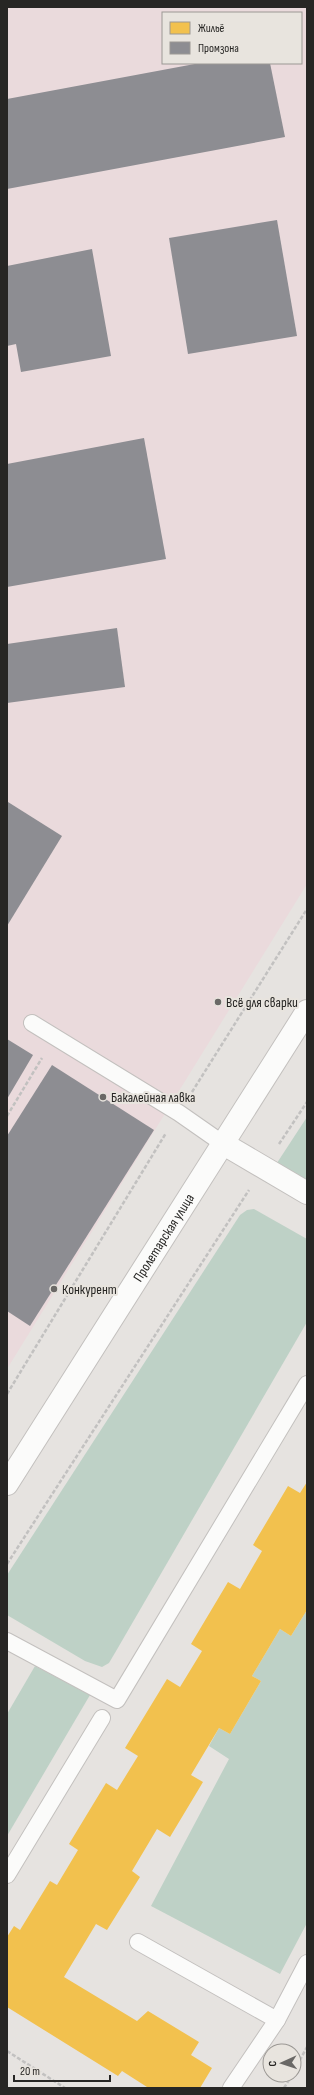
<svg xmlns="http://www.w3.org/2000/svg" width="314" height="2095" font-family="'Sofia Sans Condensed',sans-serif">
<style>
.industrial{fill:#eadadc;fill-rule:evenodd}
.green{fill:#bed1c6}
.homes{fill:#f2c14e}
.industry{fill:#8d8d92}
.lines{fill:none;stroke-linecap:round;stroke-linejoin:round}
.lane-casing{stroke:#c3c0be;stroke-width:18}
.street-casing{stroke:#c3c0be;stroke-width:24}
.secondary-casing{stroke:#c3c0be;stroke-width:24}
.path{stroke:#c2c1c0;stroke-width:2.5;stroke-dasharray:4 2;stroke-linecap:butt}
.lane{stroke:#fbfbfa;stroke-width:16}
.street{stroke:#fbfbfa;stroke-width:22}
.secondary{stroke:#fbfbfa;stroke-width:22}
.poi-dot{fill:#6a6866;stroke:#e8e4de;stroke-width:1.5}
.labels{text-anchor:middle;stroke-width:4;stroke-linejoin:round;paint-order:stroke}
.poi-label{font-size:14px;fill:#272624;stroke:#e8e4de;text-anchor:start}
.street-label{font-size:14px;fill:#272624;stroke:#e8e4de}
</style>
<rect width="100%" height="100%" fill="#e6e3e0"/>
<path class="industrial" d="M7 7H307V884L7 1369ZM163 13H301V63H163Z"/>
<g class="green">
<polygon points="307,1117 307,1183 275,1166"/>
<polygon points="254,1209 307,1239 307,1322 119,1646 109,1663 102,1667 85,1661 7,1615 7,1575 240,1215 247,1210"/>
<polygon points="307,1610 307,1923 280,1974 151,1906 229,1759 209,1746 219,1728 230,1734 261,1681 252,1676 280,1629 291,1636"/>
<polygon points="35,1666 90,1695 7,1836 7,1714"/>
</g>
<polygon class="homes" points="307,1482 307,1610 291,1636 280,1629 252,1676 261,1681 230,1734 219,1728 191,1775 203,1782 170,1837 157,1829 132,1871 140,1877 107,1930 96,1924 64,1977 137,2021 148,2011 199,2042 191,2055 212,2068 200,2088 146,2088 147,2087 122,2071 118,2076 7,2007 7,1937 14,1926 20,1930 50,1881 57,1885 78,1850 69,1844 106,1783 117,1790 138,1756 125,1748 167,1679 180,1687 202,1651 191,1644 228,1582 240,1589 262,1551 253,1545 288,1486 300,1493"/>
<g class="industry">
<polygon points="200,63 270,63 285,137 7,189 7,99"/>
<polygon points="277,220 297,336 188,354 169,238"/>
<polygon points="92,249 111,356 21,372 16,344 7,346 7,266"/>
<polygon points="144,438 166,559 7,587 7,464"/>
<polygon points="117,628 125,687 7,703 7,644"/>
<polygon points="8,802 62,836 7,926 7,803"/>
<polygon points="7,1039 33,1055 7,1099"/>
<polygon points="52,1065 154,1130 30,1326 7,1311 7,1136"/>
</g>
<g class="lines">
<defs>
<g id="lane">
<polyline points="32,1023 179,1113 222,1143"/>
<polyline points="7,1641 117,1700 307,1384"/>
<polyline points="7,1875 102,1718"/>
<polyline points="138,1942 277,2020 231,2088"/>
<polyline points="277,2020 307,1963"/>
</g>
<polyline id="street" points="222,1143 307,1193"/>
<g id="secondary">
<path id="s1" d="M7 1484 307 1011"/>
</g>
</defs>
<use href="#lane" class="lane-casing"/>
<use href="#street" class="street-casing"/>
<use href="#secondary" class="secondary-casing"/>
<g class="path">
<polyline points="192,1092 307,909"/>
<polyline points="7,1116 42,1058"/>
<polyline points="279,1144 307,1102"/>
<polyline points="7,1394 166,1133"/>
<polyline points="7,1564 249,1190"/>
<polyline points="7,2051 65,2088"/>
<polyline points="294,2071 307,2047"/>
<polyline points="284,2088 292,2075"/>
</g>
<use href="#lane" class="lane"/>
<use href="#street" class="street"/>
<use href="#secondary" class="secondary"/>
</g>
<g class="poi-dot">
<circle cx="218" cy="1002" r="4"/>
<circle cx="103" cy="1097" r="4"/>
<circle cx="54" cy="1289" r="4"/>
</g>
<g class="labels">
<g class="poi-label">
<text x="226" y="1007">Всё для сварки</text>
<text x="111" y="1102">Бакалейная лавка</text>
<text x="62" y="1294">Конкурент</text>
</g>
<g class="street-label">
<text dy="5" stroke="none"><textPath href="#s1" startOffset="292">Пролетарская улица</textPath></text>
</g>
</g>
<rect width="314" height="2095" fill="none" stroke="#272624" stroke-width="16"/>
<rect x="162" y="12" width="140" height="52" fill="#e8e4de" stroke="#9b9894"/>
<rect x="170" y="22" width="20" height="12" fill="#f2c14e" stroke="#9b9894"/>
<text x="198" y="32" font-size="12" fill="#272624">Жильё</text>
<rect x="170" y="42" width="20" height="12" fill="#8d8d92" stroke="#9b9894"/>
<text x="198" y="52" font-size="12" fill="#272624">Промзона</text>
<g transform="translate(282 2063) rotate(267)"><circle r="19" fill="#e8e4de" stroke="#9b9894"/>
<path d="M0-3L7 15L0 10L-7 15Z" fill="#6a6866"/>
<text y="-6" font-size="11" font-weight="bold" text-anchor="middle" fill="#272624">С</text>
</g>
<path d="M14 2075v6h96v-6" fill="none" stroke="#272624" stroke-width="2"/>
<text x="20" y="2075" font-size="12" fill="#272624" stroke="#e8e4de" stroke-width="3" paint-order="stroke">20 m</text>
</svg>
